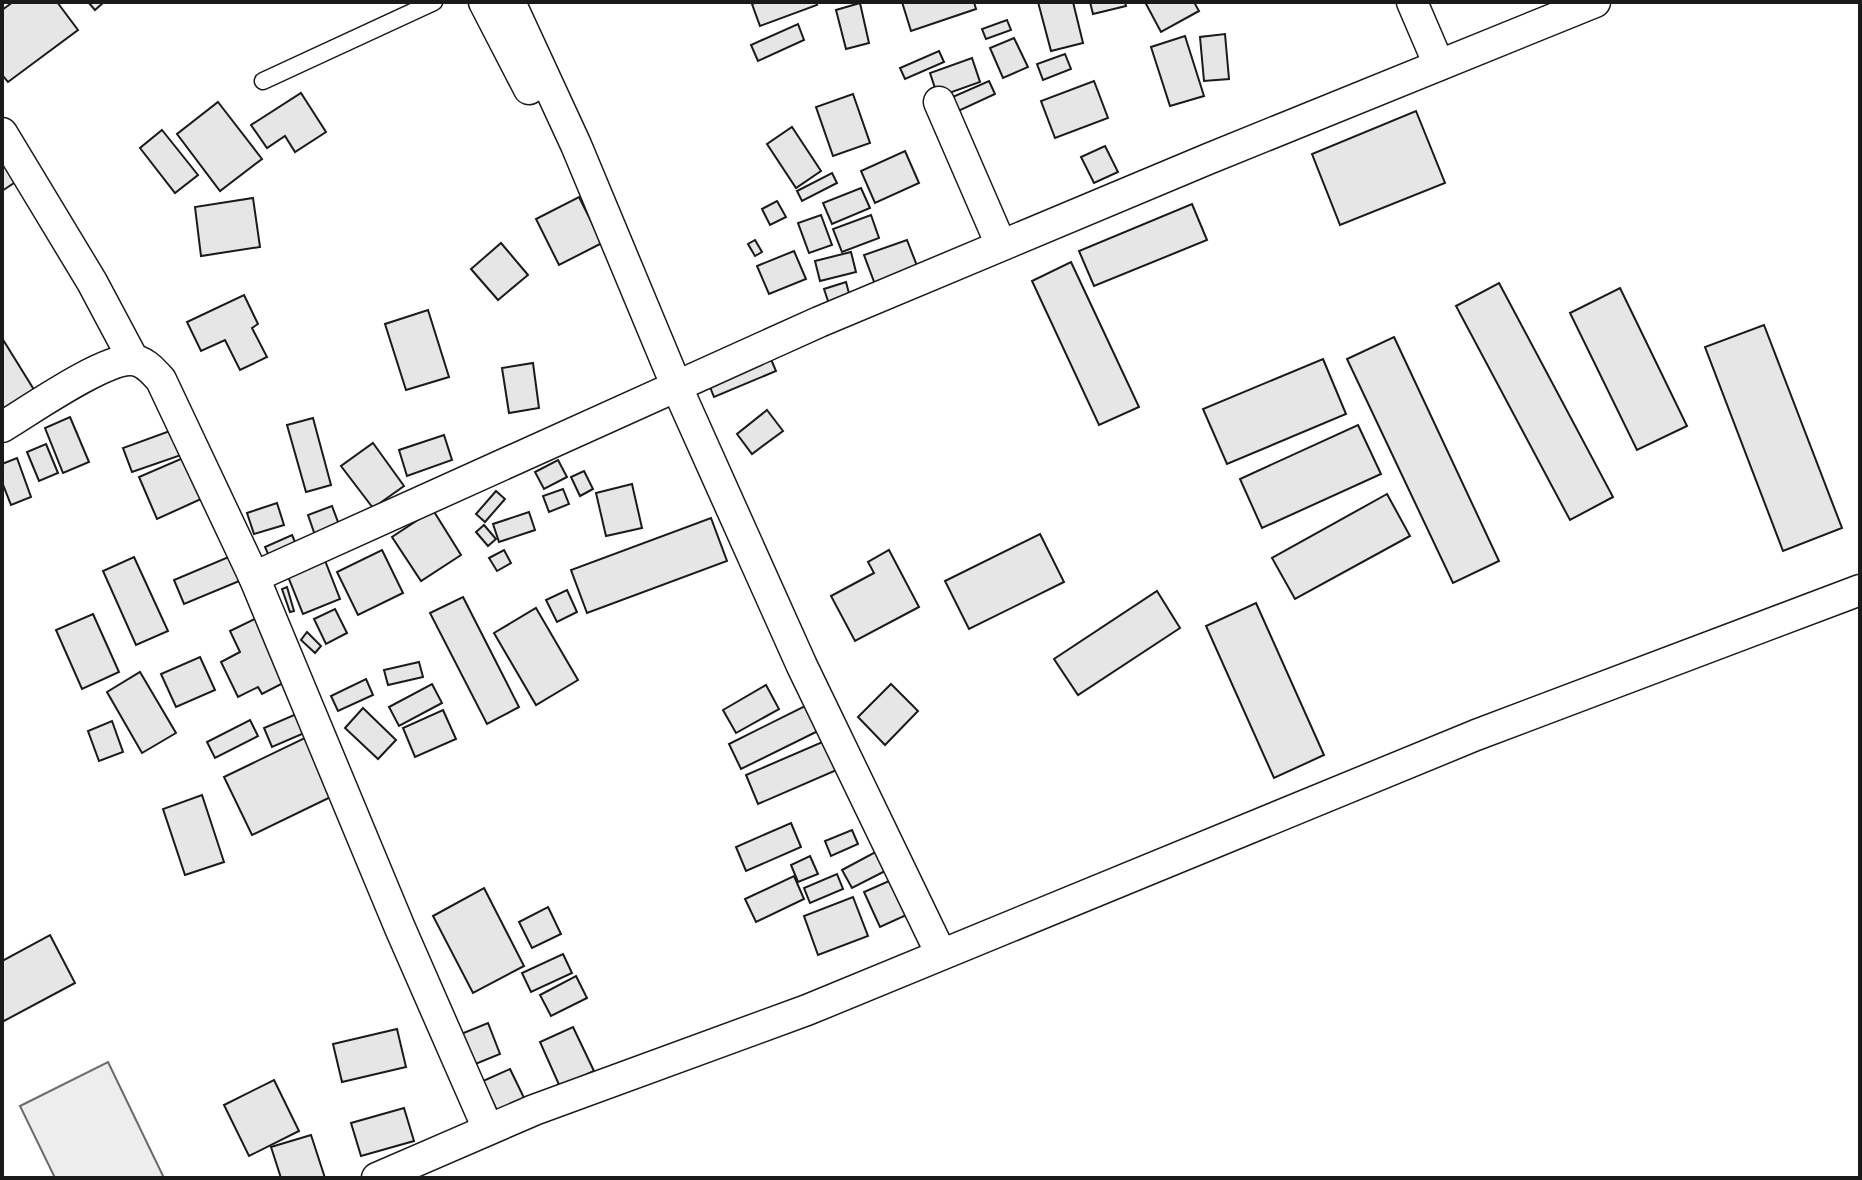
<svg xmlns="http://www.w3.org/2000/svg" width="1862" height="1180" font-family="'PT Sans Narrow',sans-serif">
<style>
.built{fill:#ededed;stroke:#6a6a6a;stroke-width:2}
.building{fill:#e6e6e6;stroke:#1a1a1a;stroke-width:2}
.lines{fill:none;stroke-linecap:round;stroke-linejoin:round}
.lane-casing{stroke:#1a1a1a;stroke-width:19}
.street-casing{stroke:#1a1a1a;stroke-width:33}
.lane{stroke:#fff;stroke-width:16}
.street{stroke:#fff;stroke-width:30}
</style>
<rect width="100%" height="100%" fill="#fff"/>
<polygon class="built" points="108,1062 164,1178 55,1178 20,1106"/>
<g class="building">
<polygon points="13,2 57,2 78,30 8,82 2,75 2,10"/>
<polygon points="88,2 104,2 95,10"/>
<polygon points="757,2 816,2 817,5 760,26 752,4"/>
<polygon points="902,2 974,2 976,9 911,31"/>
<polygon points="1038,2 1073,2 1083,43 1051,51"/>
<polygon points="1090,2 1125,2 1126,6 1093,14"/>
<polygon points="1145,2 1194,2 1199,11 1161,32"/>
<polygon points="860,3 869,43 846,49 836,10"/>
<polygon points="1007,20 1011,30 986,39 982,29"/>
<polygon points="798,24 804,40 758,61 751,45"/>
<polygon points="1225,34 1229,79 1204,81 1200,37"/>
<polygon points="1185,36 1204,96 1170,106 1151,47"/>
<polygon points="1014,38 1028,67 1003,78 990,48"/>
<polygon points="939,51 944,62 905,79 900,68"/>
<polygon points="1065,54 1071,69 1043,80 1037,64"/>
<polygon points="972,58 980,82 938,97 930,73"/>
<polygon points="989,81 995,94 954,113 948,99"/>
<polygon points="1094,81 1108,118 1055,138 1041,101"/>
<polygon points="301,93 326,132 295,152 285,136 267,148 251,125"/>
<polygon points="853,94 870,143 833,156 816,107"/>
<polygon points="218,102 262,159 220,191 177,134"/>
<polygon points="1416,111 1445,183 1340,225 1312,154"/>
<polygon points="792,127 821,171 796,188 767,144"/>
<polygon points="162,130 198,175 175,193 140,148"/>
<polygon points="1105,146 1118,172 1094,183 1081,157"/>
<polygon points="905,151 919,183 875,203 861,171"/>
<polygon points="2,157 17,181 2,191"/>
<polygon points="832,173 837,183 802,201 797,191"/>
<polygon points="861,188 870,208 832,224 823,203"/>
<polygon points="579,197 602,243 559,265 536,219"/>
<polygon points="253,198 260,247 201,256 195,207"/>
<polygon points="777,201 786,217 770,225 762,209"/>
<polygon points="1192,204 1207,240 1094,286 1079,251"/>
<polygon points="821,215 832,245 809,253 798,223"/>
<polygon points="871,215 879,238 842,252 833,229"/>
<polygon points="755,240 762,252 755,256 748,244"/>
<polygon points="907,240 919,271 876,287 864,255"/>
<polygon points="501,243 528,275 498,300 471,269"/>
<polygon points="794,251 806,279 769,294 757,266"/>
<polygon points="851,252 856,272 820,281 815,261"/>
<polygon points="1071,262 1139,407 1099,425 1032,281"/>
<polygon points="846,282 850,297 829,304 824,289"/>
<polygon points="1499,283 1613,497 1570,520 1456,306"/>
<polygon points="1620,288 1687,426 1637,450 1570,313"/>
<polygon points="244,295 258,324 252,328 267,357 240,370 225,340 201,351 187,322"/>
<polygon points="428,310 449,377 406,390 385,324"/>
<polygon points="1764,325 1842,528 1783,551 1705,347"/>
<polygon points="1394,337 1499,561 1453,583 1347,359"/>
<polygon points="2,338 36,393 2,414"/>
<polygon points="767,350 776,371 714,397 706,377"/>
<polygon points="1323,359 1346,414 1227,464 1203,409"/>
<polygon points="533,363 539,408 509,413 502,368"/>
<polygon points="767,410 783,431 752,454 737,434"/>
<polygon points="70,417 89,462 63,473 45,428"/>
<polygon points="313,418 331,485 306,492 287,425"/>
<polygon points="1358,425 1381,474 1262,528 1240,479"/>
<polygon points="178,428 187,453 132,472 123,448"/>
<polygon points="444,435 452,460 407,476 399,450"/>
<polygon points="373,443 404,486 373,508 341,466"/>
<polygon points="46,444 58,473 39,481 27,452"/>
<polygon points="17,458 31,497 11,505 2,482 2,464"/>
<polygon points="183,458 201,499 157,519 139,477"/>
<polygon points="558,460 567,477 544,489 535,472"/>
<polygon points="584,471 593,489 580,496 571,477"/>
<polygon points="632,484 642,528 606,536 596,493"/>
<polygon points="563,489 569,504 549,512 543,496"/>
<polygon points="496,491 505,499 485,522 476,514"/>
<polygon points="1387,494 1410,536 1295,599 1272,558"/>
<polygon points="277,503 284,525 254,534 247,513"/>
<polygon points="332,506 341,530 316,538 308,515"/>
<polygon points="433,510 461,555 421,581 392,537"/>
<polygon points="529,512 535,530 499,542 493,524"/>
<polygon points="711,518 727,561 587,613 571,570"/>
<polygon points="484,525 496,539 488,546 476,532"/>
<polygon points="1040,534 1064,582 969,629 945,581"/>
<polygon points="292,535 299,551 272,563 265,547"/>
<polygon points="382,550 403,593 358,615 337,572"/>
<polygon points="504,550 511,563 497,571 489,558"/>
<polygon points="889,550 919,607 855,641 831,596 874,573 868,562"/>
<polygon points="238,553 249,577 184,604 174,580"/>
<polygon points="134,557 168,631 136,645 103,571"/>
<polygon points="324,558 340,599 303,614 287,574"/>
<polygon points="287,587 294,611 290,612 282,589"/>
<polygon points="567,590 577,612 557,622 546,600"/>
<polygon points="1157,591 1180,628 1078,695 1054,659"/>
<polygon points="463,597 519,707 487,724 430,613"/>
<polygon points="1256,603 1324,755 1274,778 1206,626"/>
<polygon points="536,608 578,680 536,705 494,633"/>
<polygon points="335,609 347,633 326,644 314,619"/>
<polygon points="93,614 119,672 82,689 56,630"/>
<polygon points="261,616 291,679 262,694 258,687 238,697 221,662 240,652 230,631"/>
<polygon points="307,632 321,646 315,653 301,640"/>
<polygon points="200,657 215,690 176,707 161,674"/>
<polygon points="419,662 423,677 388,685 384,670"/>
<polygon points="140,672 176,733 142,753 107,692"/>
<polygon points="366,679 373,695 338,711 331,696"/>
<polygon points="432,684 442,703 399,726 389,707"/>
<polygon points="891,684 918,711 885,745 858,717"/>
<polygon points="766,685 779,709 736,733 723,710"/>
<polygon points="805,706 818,731 741,769 729,744"/>
<polygon points="363,708 396,740 378,759 345,728"/>
<polygon points="443,710 456,739 415,757 403,728"/>
<polygon points="301,712 309,731 272,747 264,728"/>
<polygon points="250,720 258,736 215,758 207,742"/>
<polygon points="112,721 123,752 99,761 88,731"/>
<polygon points="313,734 341,792 252,835 224,777"/>
<polygon points="827,740 839,769 758,804 746,775"/>
<polygon points="202,795 224,862 185,875 163,809"/>
<polygon points="791,823 801,847 746,871 736,847"/>
<polygon points="852,830 858,844 831,856 825,841"/>
<polygon points="881,849 891,868 852,888 842,870"/>
<polygon points="810,856 818,874 798,882 791,865"/>
<polygon points="837,874 843,889 810,903 804,888"/>
<polygon points="794,876 804,899 756,922 745,899"/>
<polygon points="898,877 913,912 880,927 864,892"/>
<polygon points="484,888 524,966 473,993 433,916"/>
<polygon points="853,897 868,936 818,955 804,916"/>
<polygon points="548,907 561,934 532,948 519,922"/>
<polygon points="50,935 75,983 2,1022 2,961"/>
<polygon points="563,954 572,973 531,992 522,973"/>
<polygon points="576,976 587,998 551,1016 540,995"/>
<polygon points="488,1023 500,1054 473,1065 461,1034"/>
<polygon points="573,1027 594,1071 560,1087 540,1042"/>
<polygon points="397,1029 406,1067 342,1082 333,1044"/>
<polygon points="510,1069 527,1104 500,1117 483,1081"/>
<polygon points="274,1080 299,1131 249,1156 224,1105"/>
<polygon points="404,1108 414,1141 361,1156 351,1123"/>
<polygon points="311,1135 325,1178 281,1178 271,1147"/>
</g>
<g class="lines">
<defs>
<polyline id="lane" points="263,81 434,2"/>
<g id="street">
<polyline points="484,2 529,89"/>
<polyline points="510,2 576,145 676,385 802,666 941,954"/>
<polyline points="1412,2 1439,65"/>
<polyline points="939,102 1001,245"/>
<polyline points="2,133 92,282 133,359"/>
<path d="M2 427C29 411 103 359 131 360 144 360 153 371 161 380L254 577 400 928 488 1129"/>
<polyline points="254,577 819,322 1208,159 1595,2"/>
<polyline points="377,1178 534,1110 807,1010 1476,735 1860,590"/>
</g>
</defs>
<use href="#lane" class="lane-casing"/>
<use href="#street" class="street-casing"/>
<use href="#lane" class="lane"/>
<use href="#street" class="street"/>
</g>
<rect width="1862" height="1180" fill="none" stroke="#1a1a1a" stroke-width="8"/>
</svg>
